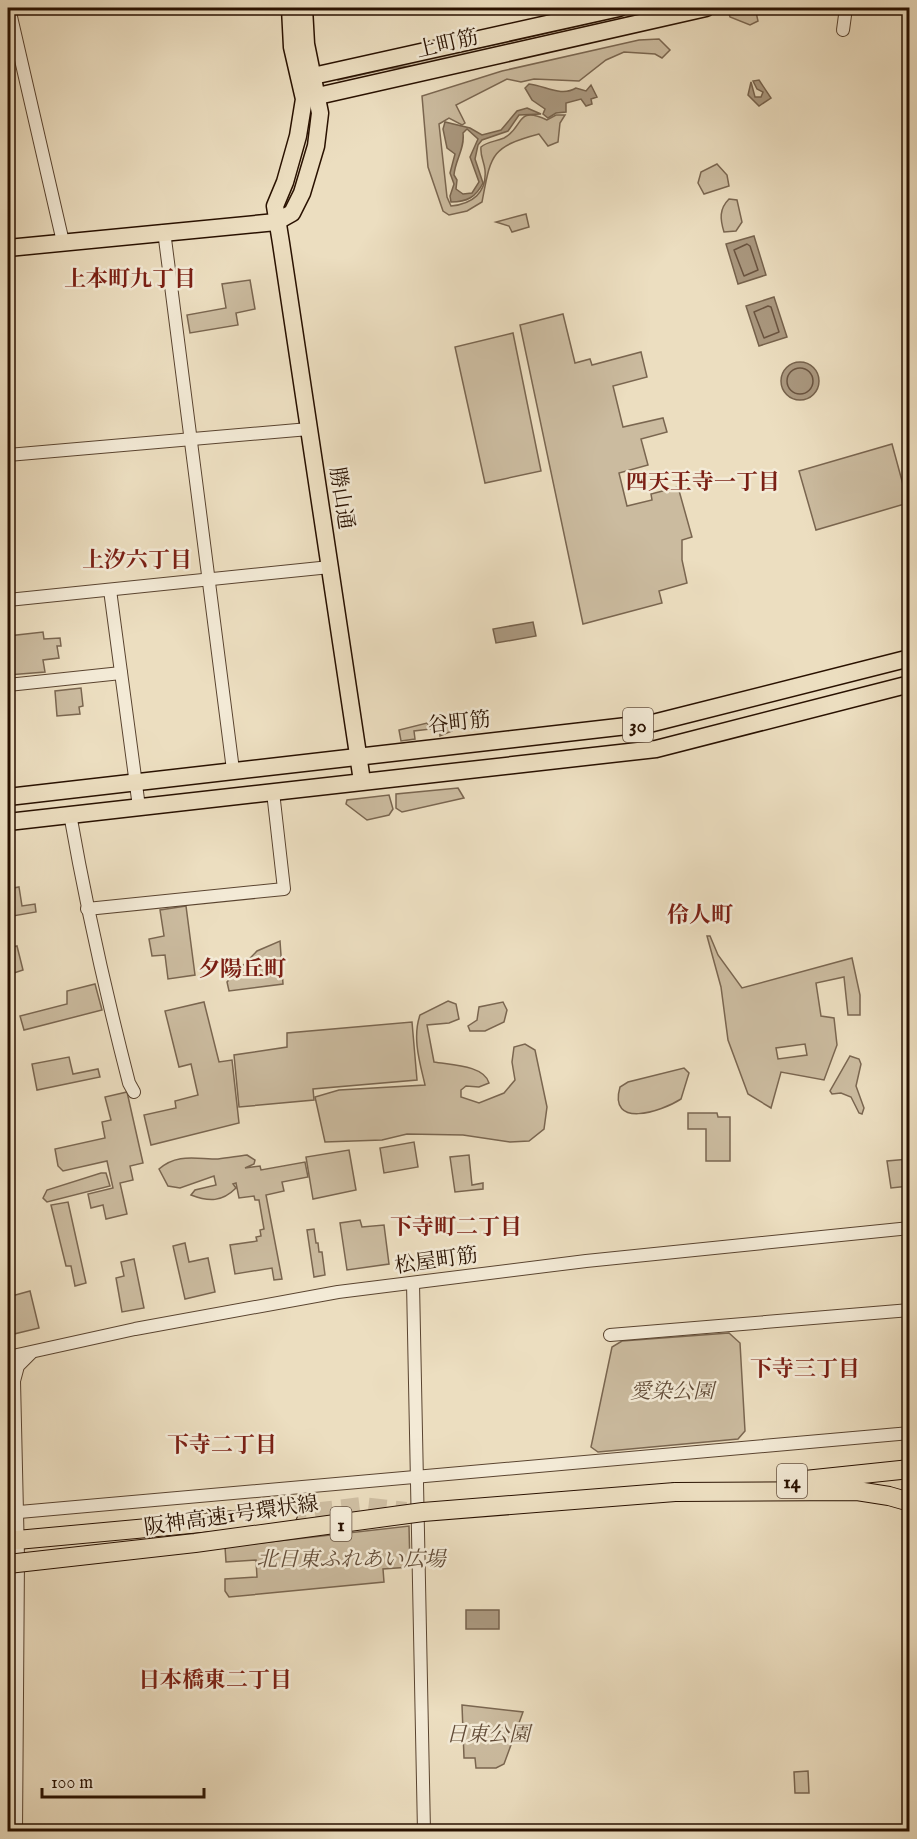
<svg xmlns="http://www.w3.org/2000/svg" width="917" height="1839" font-family="'IM FELL English','Noto Serif JP',serif">
<style>
.green{fill:#cbbb9f;stroke:#7a6650;stroke-width:1.5;fill-rule:evenodd}
.water{fill:#aa987f;stroke:#76624c;stroke-width:1.5;fill-rule:evenodd}
.lines{fill:none;stroke-linecap:round;stroke-linejoin:round}
.shore{stroke:#6a5440;stroke-width:1.5}
.highway-tunnel{stroke:#cfbfa3;stroke-width:18;stroke-dasharray:18 9;stroke-linecap:butt}
.minor-casing{stroke:#5a4430;stroke-width:14}
.major-casing{stroke:#291100;stroke-width:19}
.highway-casing{stroke:#291100;stroke-width:20}
.minor{stroke:#f3ead6;stroke-width:12}
.major{stroke:#ecdec0;stroke-width:16}
.highway{stroke:#ecdec0;stroke-width:18}
.highway-bridge-casing{stroke:#291100;stroke-width:20;stroke-linecap:butt}
.highway-bridge{stroke:#ecdec0;stroke-width:18}
.labels{text-anchor:middle;stroke-width:5;stroke-linejoin:round;paint-order:stroke}
.shield{fill:#f3ead6;stroke:#665240;stroke-width:1.5}
.shield-label{font-size:20px;font-weight:bold;fill:#291100}
.street-label{font-size:21px;fill:#291100;stroke:#f3ead6}
.park-label{font-size:21px;font-style:italic;fill:#624c38;stroke:#f3ead6}
.neighbourhood-label{font-size:22px;font-weight:bold;fill:#7a1f14;stroke:#f3ead6}
</style>
<rect width="100%" height="100%" fill="#ecdec0"/>
<filter id="stains"><feTurbulence type="fractalNoise" baseFrequency=".00333" numOctaves="4"/><feColorMatrix values="0 0 0 0 .2 0 0 0 0 .09 0 0 0 0 .02 0 0 0 .5 -.17"/></filter>
<radialGradient id="worn" r=".72"><stop offset=".6" stop-color="#630" stop-opacity="0"/><stop offset="1" stop-color="#630" stop-opacity=".3"/></radialGradient>
<g class="green">
<polygon points="654,8 663,8 664,12 434,63 387,69 338,80 337,77 502,43"/>
<polygon points="743,8 756,12 758,21 750,25 730,17 729,14"/>
<path d="M659 39 670 50 662 58 655 54 624 52 606 60 579 81 534 79 521 82 507 79 456 105 465 123 462 125 449 118 439 124 447 197 451 206C472 204 487 193 485 170 484 161 480 156 481 147 488 141 495 142 504 138 524 128 515 105 547 120L556 115H565L560 123 558 142 548 146 539 134C490 147 491 155 482 202L467 211 449 215 443 211 428 167 422 96 502 71 639 40Z"/>
<polygon points="717,164 727,175 729,186 704,194 698,183 701,172"/>
<path d="M729 199 737 200 742 222 736 231 724 232C720 219 719 209 729 199Z"/>
<polygon points="526,214 529,227 512,232 509,226 496,222"/>
<polygon points="250,280 255,309 236,313 238,325 190,333 187,315 226,308 222,284"/>
<polygon points="563,314 575,363 590,359 592,365 641,352 647,377 613,386 623,427 663,418 667,432 641,439 648,465 619,473 627,506 652,500 651,494 678,487 692,537 682,540 682,560 687,583 659,591 662,603 583,624 520,325"/>
<polygon points="513,333 541,471 485,483 455,347"/>
<polygon points="892,444 908,503 816,530 799,471"/>
<polygon points="43,632 44,639 60,638 61,646 57,646 59,658 43,660 45,672 8,675 8,636"/>
<polygon points="81,688 83,706 79,707 80,714 57,716 55,691"/>
<polygon points="449,718 455,723 452,731 440,736 439,721"/>
<polygon points="427,723 431,729 414,731 415,739 401,741 399,730"/>
<polygon points="458,788 464,798 402,812 396,808 396,794"/>
<polygon points="389,795 393,809 389,815 367,820 346,804 347,800"/>
<polygon points="19,887 22,906 35,904 36,912 13,916 8,889"/>
<polygon points="186,906 195,975 168,979 165,955 152,956 149,939 164,936 160,910"/>
<path d="M707 936H710L718 955 742 988 852 958 860 995V1015H848L844 977 816 983 821 1016 834 1018 837 1045 824 1080 781 1072 771 1108 748 1094 728 1040 721 987ZM805 1044 807 1055 778 1059 776 1048Z"/>
<polygon points="280,941 283,984 229,991 227,982 257,951"/>
<polygon points="17,946 23,970 8,975 8,948"/>
<polygon points="95,984 102,1010 24,1030 20,1016 67,1004 67,991"/>
<path d="M448 1001 456 1004 459 1019 449 1023 427 1025 434 1062C450 1065 484 1065 489 1083L479 1087 466 1086 461 1090V1097L479 1103 504 1093 515 1080 512 1062 514 1047 525 1044 535 1050 547 1107 544 1129 529 1141 510 1142 463 1135 407 1134 382 1140 325 1142 315 1097 339 1090 425 1085C420 1063 412 1038 420 1015Z"/>
<polygon points="204,1002 219,1062 232,1060 239,1123 151,1145 144,1115 176,1108 175,1101 198,1095 191,1064 179,1067 165,1011"/>
<polygon points="503,1002 507,1010 504,1022 485,1031 470,1031 468,1026 477,1020 479,1007"/>
<polygon points="412,1022 417,1080 313,1089 314,1100 239,1107 234,1055 287,1047 287,1033"/>
<polygon points="850,1056 859,1059 861,1064 856,1086 864,1108 862,1114 859,1113 851,1097 841,1093 832,1094 830,1091"/>
<polygon points="69,1057 73,1074 98,1069 100,1077 37,1090 32,1064"/>
<path d="M684 1068 689 1073 681 1099C661 1112 608 1129 620 1087L628 1082Z"/>
<polygon points="127,1092 143,1163 130,1166 133,1180 120,1183 127,1214 106,1219 103,1205 91,1208 88,1194 113,1188 107,1161 63,1171 58,1166 55,1149 105,1138 102,1122 111,1120 105,1097"/>
<polygon points="688,1113 717,1113 718,1117 730,1117 730,1161 706,1161 706,1129 688,1129"/>
<polygon points="414,1142 418,1167 384,1173 380,1148"/>
<polygon points="349,1150 356,1190 313,1199 306,1157"/>
<path d="M247 1155 255 1160 254 1164 245 1168 260 1166 261 1170 305 1162 308 1177 282 1182 284 1191 266 1195 282 1279 274 1280 272 1268 235 1274 230 1245 257 1241 256 1237 261 1236 260 1230 264 1229 259 1200H255L254 1196 239 1198 236 1183 233 1184 236 1188C222 1202 209 1202 191 1195L195 1190 216 1185 214 1176 180 1188 168 1186 159 1169C177 1153 196 1159 218 1159 228 1158 238 1156 247 1155Z"/>
<polygon points="469,1155 472,1185 483,1183 483,1189 455,1192 450,1157"/>
<polygon points="909,1159 909,1186 891,1188 887,1161"/>
<polygon points="101,1173 106,1173 110,1186 47,1202 43,1198 47,1190"/>
<polygon points="68,1202 86,1283 75,1286 71,1266 66,1266 51,1205"/>
<polygon points="360,1220 362,1227 384,1225 389,1264 347,1270 340,1223"/>
<polygon points="314,1229 316,1243 318,1243 319,1252 322,1252 325,1275 314,1277 307,1230"/>
<polygon points="185,1243 189,1262 208,1258 215,1292 185,1299 173,1246"/>
<polygon points="134,1259 144,1308 122,1312 116,1278 124,1276 121,1262"/>
<polygon points="30,1291 39,1328 14,1334 8,1297"/>
<polygon points="729,1333 740,1343 745,1431 738,1439 598,1452 591,1447 612,1347 622,1341"/>
<polygon points="409,1526 410,1567 383,1569 384,1582 229,1597 225,1591 225,1579 257,1577 256,1560 226,1562 225,1547"/>
<polygon points="462,1705 523,1712 504,1764 496,1768 476,1768 475,1758 464,1758"/>
<polygon points="808,1771 809,1793 795,1793 794,1772"/>
</g>
<g class="water">
<polygon points="759,80 771,98 759,106 748,95 751,82 755,97 761,97 763,92 757,89 753,81"/>
<path d="M529 84C546 86 561 97 576 88L586 91 591 85 597 97 591 99 592 104 586 106 581 99 566 103V112L556 113 548 118 543 114 545 109 532 100 525 88Z"/>
<path d="M527 108 541 114 519 115 508 131 482 140 478 145 475 159 483 183C476 197 467 202 451 202L450 196 454 184 450 173 455 154 447 148 443 129 445 122 470 128 482 135 501 130 517 111ZM467 129 478 139 470 157 479 182 472 193 463 194 456 189 457 180 454 175C455 160 465 149 463 133Z"/>
<polygon points="754,236 766,275 738,284 726,244"/>
<polygon points="774,297 787,337 759,346 746,306"/>
<circle cx="800" cy="381" r="19"/>
<polygon points="533,622 536,636 496,643 493,629"/>
<rect x="466" y="1610" width="33" height="19"/>
</g>
<g class="lines">
<g class="shore">
<polygon points="747,244 750,246 758,270 744,276 734,250"/>
<polygon points="768,306 771,307 779,332 764,338 754,312"/>
<circle cx="800" cy="381" r="13"/>
</g>
<polyline class="highway-tunnel" points="288,1515 362,1506 406,1511"/>
<defs>
<g id="minor">
<polyline points="9,8 63,242"/>
<polyline points="843,30 846,8"/>
<polyline points="164,231 233,770"/>
<polyline points="8,455 309,429"/>
<polyline points="110,590 139,807"/>
<polyline points="8,600 330,567"/>
<polyline points="8,685 121,673"/>
<path d="M70 814C86 905 106 994 129 1083L134 1092"/>
<polyline points="87,909 284,889 273,792"/>
<polyline points="413,1283 424,1832"/>
<polyline points="610,1335 910,1310"/>
<polyline points="8,1357 135,1329 338,1292 586,1261 910,1228"/>
<polyline points="8,1375 14,1381 18,1557 16,1832"/>
<polyline points="14,1381 18,1366 31,1353"/>
<polyline points="8,1513 910,1433"/>
</g>
<g id="major">
<polyline points="290,8 292,47 304,99 298,136 285,182 275,206 281,243 362,781"/>
<polyline points="304,78 619,8"/>
<polyline points="309,98 706,8"/>
<polyline points="8,248 276,222 292,213 302,193 316,146 320,113 306,44 304,8"/>
<polyline points="8,797 653,723 910,658"/>
<polyline points="8,822 656,749 910,684"/>
</g>
<g id="highway">
<polyline points="805,1480 910,1469"/>
<polyline points="675,1492 857,1491 889,1496 910,1502"/>
<polyline points="17,1540 288,1515"/>
</g>
</defs>
<use href="#minor" class="minor-casing"/>
<use href="#major" class="major-casing"/>
<use href="#highway" class="highway-casing"/>
<use href="#minor" class="minor"/>
<use href="#major" class="major"/>
<use href="#highway" class="highway"/>
<defs>
<polyline id="highway-bridge" points="8,1564 195,1543 423,1512 675,1492"/>
</defs>
<use href="#highway-bridge" class="highway-bridge-casing"/>
<use href="#highway-bridge" class="highway-bridge"/>
</g>
<g class="labels">
<g class="shield">
<rect x="623" y="708" width="30" height="34" rx="4.5"/>
<rect x="777" y="1464" width="30" height="34" rx="4.5"/>
<rect x="330.5" y="1507" width="21" height="34" rx="4.5"/>
</g>
<g class="shield-label">
<text x="638" y="732">30</text>
<text x="792" y="1488">14</text>
<text x="341" y="1531">1</text>
</g>
<g class="street-label">
<text transform="translate(447 43) rotate(-13)" y="7">上町筋</text>
<text transform="translate(342 498) rotate(81)" y="7">勝山通</text>
<text transform="translate(459 722) rotate(-6)" y="7">谷町筋</text>
<text transform="translate(436 1260) rotate(-8)" y="7">松屋町筋</text>
<text transform="translate(231 1515) rotate(-8)" y="7">阪神高速1号環状線</text>
</g>
<g class="park-label">
<text x="672" y="1398">愛染公園</text>
<text x="351" y="1566">北日東ふれあい広場</text>
<text x="488" y="1741">日東公園</text>
</g>
<g class="neighbourhood-label">
<text x="130" y="286">上本町九丁目</text>
<text x="703" y="489">四天王寺一丁目</text>
<text x="137" y="567">上汐六丁目</text>
<text x="700" y="922">伶人町</text>
<text x="242" y="976">夕陽丘町</text>
<text x="456" y="1234">下寺町二丁目</text>
<text x="805" y="1376">下寺三丁目</text>
<text x="222" y="1452">下寺二丁目</text>
<text x="215" y="1687">日本橋東二丁目</text>
</g>
</g>
<rect width="917" height="1839" fill="none" stroke="#ecdec0" stroke-width="30"/>
<rect x="9" y="9" width="899" height="1821" fill="none" stroke="#291100" stroke-width="3"/>
<rect x="15" y="15" width="887" height="1809" fill="none" stroke="#291100" stroke-width="1.5"/>
<path d="M42 1788v9h162v-9" fill="none" stroke="#291100" stroke-width="3"/>
<text x="51" y="1788" font-size="18" fill="#291100" stroke="#f3ead6" stroke-width="4.5" paint-order="stroke">100 m</text>
<rect width="100%" height="100%" filter="url(#stains)"/>
<rect width="100%" height="100%" fill="url(#worn)"/>
</svg>
